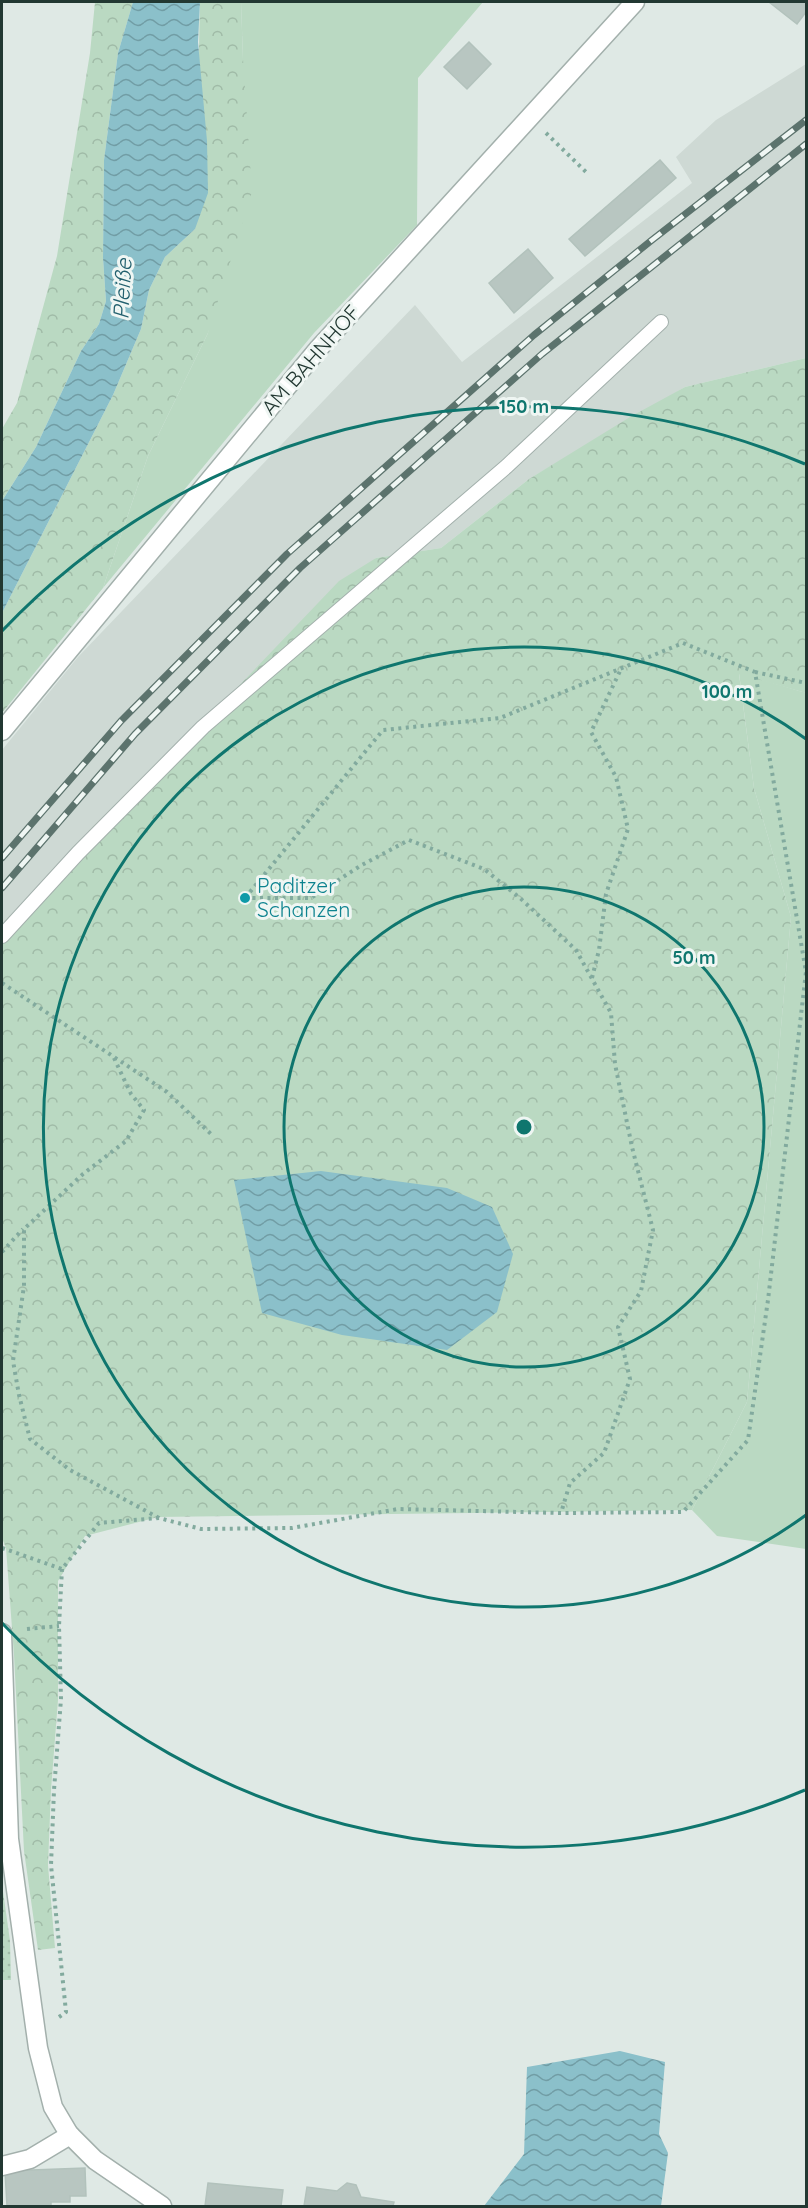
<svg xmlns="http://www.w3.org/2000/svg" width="808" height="2208" font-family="Quicksand,sans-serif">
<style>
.built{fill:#ced9d4}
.green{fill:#bad9c2}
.forest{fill:url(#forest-crowns)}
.garden{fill:url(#garden-dots)}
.water{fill:url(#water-waves)}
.building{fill:#b8c6c1;stroke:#b2c2bc;stroke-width:1.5}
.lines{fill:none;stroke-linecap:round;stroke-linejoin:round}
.lane-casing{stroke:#a3b0ac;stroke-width:16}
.street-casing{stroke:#a3b0ac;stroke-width:21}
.path{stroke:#82aa9e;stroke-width:4;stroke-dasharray:3 4.5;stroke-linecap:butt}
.lane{stroke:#fff;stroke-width:14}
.street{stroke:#fff;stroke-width:18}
.rail-casing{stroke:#5c736d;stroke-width:7}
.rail{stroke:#eff6f3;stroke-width:4.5;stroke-dasharray:14;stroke-linecap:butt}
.ring{fill:none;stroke:#0f766e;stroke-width:3}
.culture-dot{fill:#0f9aa8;stroke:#eff6f3;stroke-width:2}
.labels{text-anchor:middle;stroke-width:6;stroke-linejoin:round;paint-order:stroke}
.street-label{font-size:21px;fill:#223832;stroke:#eff6f3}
.culture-label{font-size:21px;fill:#0d838f;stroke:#eff6f3;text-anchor:start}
.water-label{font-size:22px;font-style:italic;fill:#22606e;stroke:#eff6f3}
.centre{fill:#0f766e;stroke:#eff6f3;stroke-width:3}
.ring-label{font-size:18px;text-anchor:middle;font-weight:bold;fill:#0f766e;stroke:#eff6f3;stroke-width:6;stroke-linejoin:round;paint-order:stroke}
</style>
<defs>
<pattern id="forest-crowns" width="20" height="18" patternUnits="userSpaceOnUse" patternTransform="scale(1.5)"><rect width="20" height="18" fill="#bad9c2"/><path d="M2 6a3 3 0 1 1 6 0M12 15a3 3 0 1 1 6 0" fill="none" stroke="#a0bba7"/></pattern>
<pattern id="garden-dots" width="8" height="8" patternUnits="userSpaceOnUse" patternTransform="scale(1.5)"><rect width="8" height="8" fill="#bad9c2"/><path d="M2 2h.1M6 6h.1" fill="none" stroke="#a0bba7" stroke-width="1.8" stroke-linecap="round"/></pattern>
<pattern id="water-waves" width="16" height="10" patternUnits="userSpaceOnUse" patternTransform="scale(1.5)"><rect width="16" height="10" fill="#8bc0ca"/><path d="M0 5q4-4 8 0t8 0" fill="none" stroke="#719da5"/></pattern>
</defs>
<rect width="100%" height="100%" fill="#dfe9e5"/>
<polygon class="built" points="806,64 806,358 685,387 529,479 441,548 376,558 95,825 2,926 2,750 78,657 415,305 462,362 692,183 676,157 716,120"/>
<g class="green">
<polygon points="241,2 483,2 418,78 417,225 314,333 103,588 148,456 208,333 243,59"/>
<polygon points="739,673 806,693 806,1549 717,1536 692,1510 747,1402 791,917 754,788"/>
</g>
<g class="forest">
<polygon points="95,2 133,2 118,53 104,160 103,258 106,301 99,324 81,351 36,447 2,501 2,429 17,403 57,256 90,53"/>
<polygon points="200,2 241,2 243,59 252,192 208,333 148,456 103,588 2,713 2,613 113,395 141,329 149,290 165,257 195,229"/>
<polygon points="806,358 806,693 739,674 754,788 791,917 747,1402 692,1510 158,1517 85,1536 58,1581 58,1700 51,1790 48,1865 55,1948 38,1950 24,1851 14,1655 6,1548 2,1538 2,927 95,825 212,714 339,581 376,558 441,548 529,479 630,417 685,387"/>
</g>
<polygon class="garden" points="2,1884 10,1941 11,1980 2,1980"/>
<g class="water">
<polygon points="133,2 200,2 198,42 207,141 208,193 195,229 165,257 149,290 141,329 113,395 2,613 2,501 36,447 81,351 99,324 106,301 103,258 104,160 118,53"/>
<polygon points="321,1171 447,1188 492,1207 513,1254 497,1312 447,1350 342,1335 262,1313 234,1180"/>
<polygon points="620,2051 665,2062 659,2134 668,2153 661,2206 484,2206 524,2154 527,2067"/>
</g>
<g class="building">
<polygon points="769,2 806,2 806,12 797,24"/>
<polygon points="469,42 491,64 467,89 444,67"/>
<polygon points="660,160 676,178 585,256 569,239"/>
<polygon points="528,249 553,278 514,313 489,283"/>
<polygon points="85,2168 86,2196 70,2196 70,2202 51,2202 51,2206 7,2206 5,2171"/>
<polygon points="208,2183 283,2190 281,2206 205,2206"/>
<polygon points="347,2183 356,2185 361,2197 394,2202 393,2206 304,2206 307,2187 337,2191"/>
</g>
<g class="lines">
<defs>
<polyline id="lane" points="2,936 78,853 203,727 507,466 661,322"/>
<g id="street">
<polyline points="2,731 319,348 635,2"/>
<polyline points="2,1633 9,1839 38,2048 53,2107 69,2134 95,2160 162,2206"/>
<polyline points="2,2166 30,2159 70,2135"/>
</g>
</defs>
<use href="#lane" class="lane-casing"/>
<use href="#street" class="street-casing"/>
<g class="path">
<polyline points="546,133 586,172"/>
<polyline points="755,672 806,683"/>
<polyline points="245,898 311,898 360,866 409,840 484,869 520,898 576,950 611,1013 615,1064 632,1147 653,1230 641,1291 618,1327 630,1379 604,1453 570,1483 561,1513"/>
<polyline points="592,978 599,950 606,894 628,829 616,777 591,732 621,669"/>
<polyline points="2,983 167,1092 212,1135"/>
<polyline points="114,1058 131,1094 144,1110 126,1141 83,1174 24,1229 24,1286 13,1361 19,1395 30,1439 70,1470 159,1518"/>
<polyline points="2,1252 23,1229"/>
<polyline points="2,1548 62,1569 99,1523 159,1518 201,1529 292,1528 398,1509 561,1513 683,1512 748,1440 768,1300 806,972 755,672 683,643 500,718 383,730 245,898"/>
<polyline points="27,1629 59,1626"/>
<polyline points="59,2017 66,2012 51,1865 54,1790 61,1699 59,1626 62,1569"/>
</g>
<use href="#lane" class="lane"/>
<use href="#street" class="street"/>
<defs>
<g id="rail">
<polyline points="2,858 121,721 287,554 534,335 652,240 806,120"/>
<polyline points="2,888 135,734 300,568 542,354 806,144"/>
</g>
</defs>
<use href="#rail" class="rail-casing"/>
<use href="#rail" class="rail"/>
</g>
<g class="ring">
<circle cx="524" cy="1127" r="240"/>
<path d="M806 1515A480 480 0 1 1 806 739"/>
<path d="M805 1790A720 720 0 0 1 2 1623M2 631A720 720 0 0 1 805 464"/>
</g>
<circle class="culture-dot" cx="245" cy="898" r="6"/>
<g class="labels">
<g class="street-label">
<text transform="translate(311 360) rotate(-49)" y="7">AM BAHNHOF</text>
</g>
<g class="culture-label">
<text x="257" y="893">Paditzer<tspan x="257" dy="24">Schanzen</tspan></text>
</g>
<g class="water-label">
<text transform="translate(122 289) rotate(-87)" y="8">Pleiße</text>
</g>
</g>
<circle cx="524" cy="1127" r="9" class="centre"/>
<g class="ring-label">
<text x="524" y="413">150 m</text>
<text x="727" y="698">100 m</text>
<text x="694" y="964">50 m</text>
</g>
<rect width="808" height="2208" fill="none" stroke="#223832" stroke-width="6"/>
</svg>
